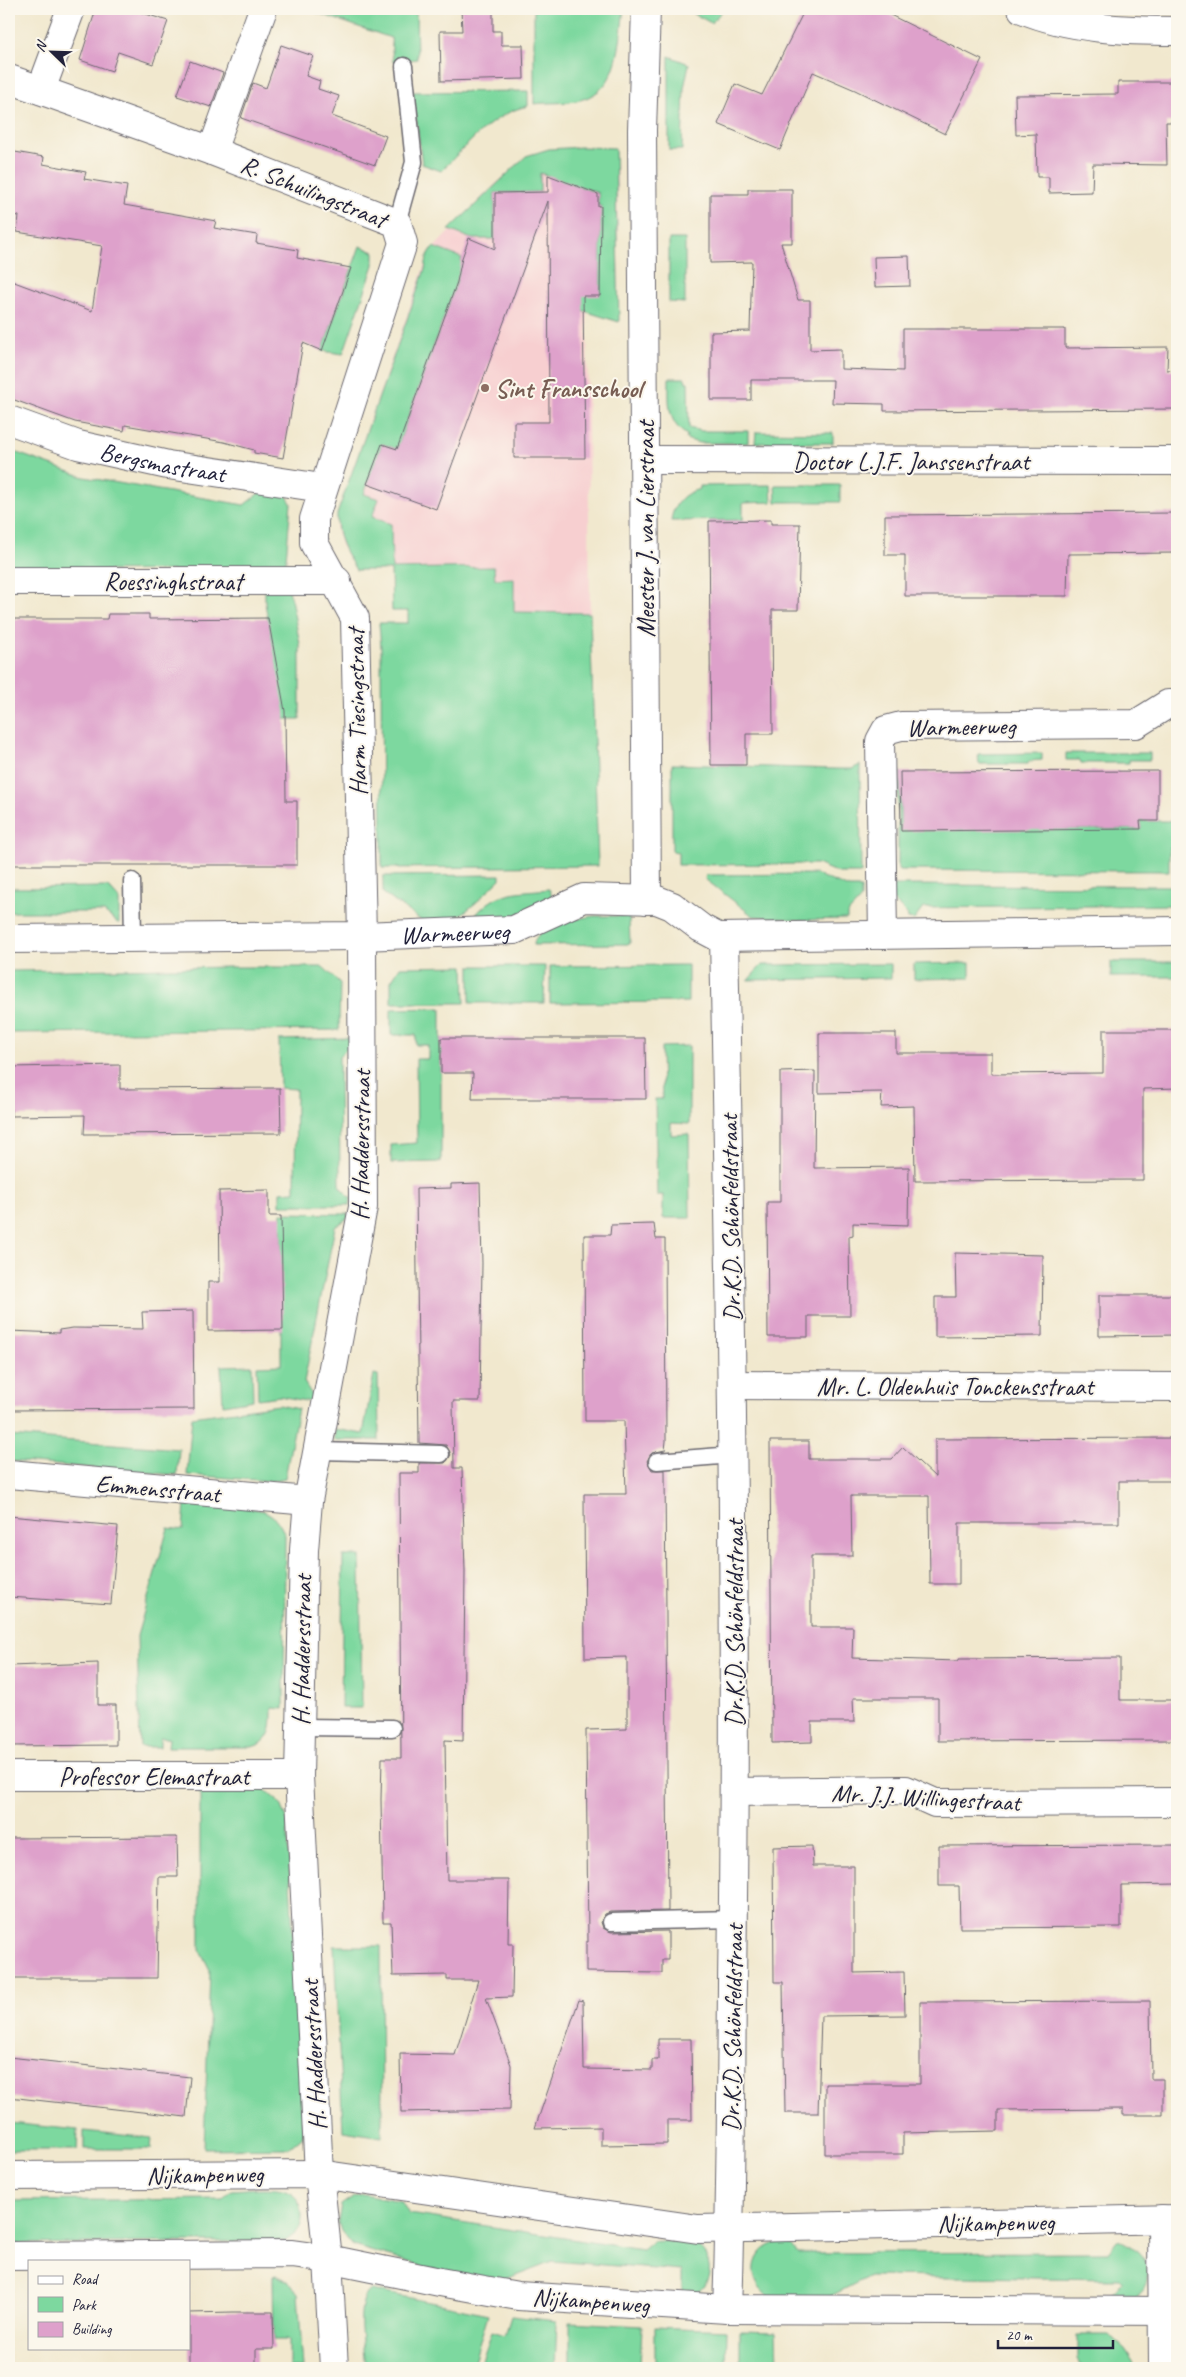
<svg xmlns="http://www.w3.org/2000/svg" width="1186" height="2377" font-family="Caveat,sans-serif">
<style>
.built{fill:#f7cfd0}
.green{fill:#7dd89f;stroke:#507d6d}
.building{fill:#dea1cb}
.lines{fill:none;stroke-linecap:round;stroke-linejoin:round}
.service-casing{stroke:#6a676e;stroke-width:19}
.minor-casing{stroke:#6a676e;stroke-width:30}
.service{stroke:#fff;stroke-width:16}
.minor{stroke:#fff;stroke-width:28}
.education-dot{fill:#8d6e63;stroke:#fbf7ec;stroke-width:2}
.labels{text-anchor:middle;stroke-width:4;stroke-linejoin:round;paint-order:stroke}
.street-label{font-size:25px;fill:#22223b;stroke:#fbf7ec}
.education-label{font-size:25px;font-weight:bold;fill:#785e54;stroke:#fbf7ec;text-anchor:start}
</style>
<rect width="100%" height="100%" fill="#fbf7ec"/>
<filter id="ink" filterUnits="userSpaceOnUse"><feTurbulence type="fractalNoise" baseFrequency=".02" numOctaves="2"/><feDisplacementMap in="SourceGraphic" scale="10" xChannelSelector="R" yChannelSelector="G"/><feConvolveMatrix kernelMatrix="1 2 1 2 8 2 1 2 1" color-interpolation-filters="sRGB"/></filter>
<filter id="wash" filterUnits="userSpaceOnUse"><feTurbulence type="fractalNoise" baseFrequency=".0096" numOctaves="4" result="noise"/><feDisplacementMap in="SourceGraphic" scale="20" xChannelSelector="R" yChannelSelector="G"/><feGaussianBlur stdDeviation="1.12" result="paint"/><feColorMatrix in="noise" values="0 0 0 0 0 0 0 0 0 0 0 0 0 0 0 0 0 1.4 0 .05"/><feComposite in="paint" operator="in"/></filter>
<g filter="url(#wash)">
<rect width="100%" height="100%" fill="#f1e8ce"/>
<polygon class="built" points="582,147 615,148 617,174 619,322 587,312 590,613 514,612 513,579 495,579 494,568 356,570 341,545 336,528 337,514 429,253 486,193 526,156 549,149"/>
<g class="green">
<polygon points="306,9 416,9 417,59 393,62 391,38"/>
<path d="M534 9H624C619 42 621 90 580 100 565 104 549 102 534 104Z"/>
<polygon points="685,9 724,9 711,23"/>
<polygon points="669,56 689,64 684,88 682,150 669,150"/>
<path d="M528 91V106C492 113 466 147 441 171L422 164 413 92Z"/>
<polygon points="582,147 615,148 619,322 553,301 553,296 600,295 601,206 598,206 598,193 540,173 540,192 495,193 495,239 472,239 449,230 526,156 549,149"/>
<polygon points="669,239 685,239 685,303 669,302"/>
<polygon points="360,246 374,252 374,265 343,354 322,351"/>
<path d="M433 247 462 258 461 261 464 262 397 449 382 444 364 494 379 499 372 517 391 524 392 569 494 567 495 579 514 578V612L590 613 598 866 382 868 381 648 379 623H408V611H392L391 570H356C344 550 336 537 337 514L425 269 427 257Z"/>
<path d="M669 378H685L686 382H688L689 428 701 431H748V443H699L686 439 687 435C666 422 669 401 669 378Z"/>
<polygon points="756,432 833,433 833,443 755,443"/>
<polygon points="9,450 84,477 244,505 263,490 285,493 291,503 285,570 9,571"/>
<path d="M771 485 772 502 743 503V520L671 521C673 504 683 493 700 489V486Z"/>
<polygon points="775,485 840,485 840,502 776,502"/>
<polygon points="289,589 300,644 300,719 285,719 265,603 265,590"/>
<polygon points="1042,753 1042,760 1029,761 1028,764 979,764 978,754"/>
<polygon points="1066,753 1150,753 1150,760 1129,760 1129,763 1081,763 1080,760 1066,760"/>
<polygon points="672,764 836,769 852,769 860,765 861,873 838,873 817,864 678,865 678,852 672,851"/>
<polygon points="898,772 900,772 901,830 1141,829 1140,821 1174,821 1174,848 1169,848 1169,871 898,870"/>
<polygon points="815,874 849,888 861,888 861,899 847,914 847,919 802,920 753,916 705,879 706,875"/>
<path d="M500 875V879C486 892 469 913 451 919 442 922 432 921 423 922L383 893V876Z"/>
<polygon points="892,885 1177,886 1177,905 923,908 914,920 908,919 907,914 892,899"/>
<polygon points="108,887 119,899 119,924 104,912 9,912 9,888"/>
<path d="M549 889 552 896 504 921 469 923C495 889 511 893 549 889Z"/>
<path d="M594 916H629L630 944 534 945C533 926 580 918 594 916Z"/>
<rect x="1111" y="962" width="66" height="15"/>
<polygon points="970,963 970,978 914,979 914,964"/>
<polygon points="891,964 891,978 748,980 762,965"/>
<polygon points="688,965 688,1002 550,1003 550,966"/>
<polygon points="464,966 465,1003 391,1003 391,981 400,967"/>
<polygon points="470,966 545,966 544,1003 470,1003"/>
<polygon points="231,967 323,967 340,983 339,1030 9,1033 9,971"/>
<polygon points="441,1008 441,1162 391,1163 391,1145 417,1143 416,1059 428,1059 428,1045 416,1045 416,1035 391,1035 391,1009"/>
<polygon points="350,1038 350,1046 339,1057 340,1187 351,1198 350,1205 280,1205 280,1192 295,1191 296,1089 280,1088 279,1040"/>
<polygon points="689,1046 689,1124 671,1123 671,1135 689,1134 690,1218 663,1218 663,1195 657,1195 655,1099 662,1099 661,1047"/>
<polygon points="281,1213 348,1214 348,1218 335,1227 304,1382 312,1395 311,1402 280,1396 258,1399 257,1366 281,1365"/>
<polygon points="252,1365 253,1400 223,1405 221,1366"/>
<polygon points="374,1374 378,1375 379,1440 334,1440 335,1429 363,1434"/>
<polygon points="279,1405 298,1409 285,1478 271,1481 187,1475 192,1417"/>
<polygon points="9,1436 179,1449 177,1475 9,1461"/>
<path d="M185 1504C204 1506 254 1505 268 1513 277 1518 281 1526 285 1535L284 1709 272 1708C272 1727 272 1743 251 1747H168L169 1738H160V1747H140L137 1636 168 1528 183 1530Z"/>
<polygon points="343,1556 360,1556 362,1708 341,1708"/>
<polygon points="200,1788 264,1789 281,1804 287,1819 303,2136 289,2148 204,2149 210,1970 200,1950"/>
<polygon points="334,1946 381,1946 382,2137 343,2131"/>
<polygon points="9,2123 78,2130 77,2150 9,2150"/>
<polygon points="84,2131 152,2138 151,2149 84,2149"/>
<path d="M231 2190C256 2189 303 2179 302 2217 302 2229 295 2235 285 2241L9 2244V2201L222 2199Z"/>
<path d="M363 2194 401 2201 409 2214 642 2250 653 2241C664 2242 678 2240 689 2243 719 2251 715 2298 682 2294V2271L552 2261 500 2281 429 2268 353 2246 341 2231 338 2222 341 2205 354 2196Z"/>
<path d="M1117 2240C1141 2246 1162 2278 1137 2296 1130 2301 1121 2301 1114 2302L1113 2291 1123 2282 1120 2279 870 2276 823 2300 769 2297C741 2277 754 2240 788 2242L797 2253 1108 2252Z"/>
<polygon points="276,2275 288,2281 298,2293 303,2368 289,2368 289,2340 274,2340 273,2276"/>
<path d="M371 2290 488 2314 472 2368H365C364 2349 353 2301 371 2290Z"/>
<polygon points="511,2316 557,2321 555,2368 479,2368 492,2331 505,2335"/>
<polygon points="570,2322 642,2326 640,2367 570,2368"/>
<polygon points="655,2327 727,2330 726,2367 655,2367"/>
<polygon points="740,2331 776,2332 777,2367 740,2367"/>
<polygon points="1077,2335 1109,2335 1125,2349 1137,2368 1083,2368 1077,2359"/>
</g>
<g id="blocks">
<g class="building">
<polygon points="96,9 130,9 168,21 153,64 118,52 112,71 80,60"/>
<polygon points="461,9 493,9 493,31 501,31 501,45 523,45 524,79 441,81 440,31 462,31"/>
<polygon points="805,9 878,9 982,60 945,134 855,90 813,72 780,150 718,124 735,84 762,95"/>
<polygon points="281,45 313,56 306,76 320,81 318,89 339,96 332,116 386,136 375,165 241,118 253,83 266,88"/>
<polygon points="190,61 223,73 211,107 177,96"/>
<polygon points="1118,82 1177,82 1177,122 1166,122 1167,165 1093,164 1092,192 1049,193 1049,177 1037,177 1036,134 1016,135 1015,95 1118,94"/>
<polygon points="9,151 44,157 43,164 86,172 84,179 127,186 124,205 216,221 214,228 257,235 256,243 298,250 297,258 351,268 322,351 303,343 283,458 254,453 254,450 224,442 125,425 124,431 75,422 9,398 9,280 92,311 102,246 17,232 19,216 9,214"/>
<polygon points="548,175 598,194 598,206 601,206 600,296 583,296 585,458 514,458 514,422 549,422 548,201 436,509 367,484 382,444 397,449 457,282 462,258 469,238 495,249 495,193 548,192"/>
<polygon points="748,189 792,189 792,243 781,243 798,300 810,300 810,350 841,349 841,369 903,371 903,329 1065,329 1065,348 1168,347 1167,370 1177,369 1177,409 884,411 884,404 832,403 833,380 751,380 751,400 711,400 711,332 750,331 752,262 710,263 710,194 748,194"/>
<polygon points="909,256 910,286 875,287 874,257"/>
<polygon points="1177,513 1177,553 1068,554 1067,596 905,596 905,555 885,555 885,515"/>
<polygon points="771,520 771,524 800,524 798,610 772,610 773,734 746,734 746,765 711,765 709,521"/>
<polygon points="108,614 149,614 149,619 268,618 285,711 286,801 297,801 297,865 9,865 9,619 107,619"/>
<polygon points="1158,771 1158,821 1140,821 1141,829 901,831 900,772"/>
<polygon points="1103,1030 1177,1030 1177,1088 1143,1089 1143,1180 915,1181 914,1106 881,1107 882,1092 819,1093 819,1033 896,1033 896,1053 991,1053 991,1074 1103,1073"/>
<polygon points="441,1038 645,1038 646,1099 472,1099 473,1073 441,1073"/>
<polygon points="120,1065 120,1089 280,1088 281,1133 84,1134 85,1115 11,1116 10,1067"/>
<polygon points="815,1071 814,1168 909,1167 908,1225 853,1223 853,1235 849,1236 850,1316 808,1316 808,1337 768,1337 767,1202 780,1202 780,1072"/>
<polygon points="480,1183 482,1263 480,1401 453,1401 454,1468 462,1468 465,1571 463,1741 445,1740 447,1880 509,1880 508,1944 513,1944 512,1997 486,1998 511,2065 510,2110 401,2112 400,2054 455,2055 478,1980 447,1980 447,1975 393,1976 391,1922 383,1922 381,1799 382,1758 401,1758 399,1473 419,1473 419,1463 445,1463 451,1455 446,1445 419,1443 416,1189 451,1188 451,1184"/>
<polygon points="269,1190 269,1216 281,1216 283,1330 208,1331 208,1282 220,1282 219,1191"/>
<polygon points="654,1224 656,1239 665,1239 666,1441 665,1450 652,1453 647,1461 652,1470 665,1470 668,1911 610,1912 605,1914 601,1922 603,1928 611,1932 668,1931 668,1960 662,1960 662,1973 586,1972 586,1942 588,1942 586,1730 627,1729 627,1657 585,1658 584,1494 626,1494 624,1421 585,1421 584,1235 610,1235 611,1225"/>
<polygon points="955,1253 1043,1255 1042,1336 935,1337 935,1297 956,1297"/>
<polygon points="1099,1295 1177,1295 1177,1335 1099,1336"/>
<polygon points="193,1311 194,1409 9,1410 9,1331 59,1333 59,1330 73,1328 143,1329 142,1312"/>
<polygon points="1177,1438 1177,1481 1119,1481 1119,1523 959,1523 959,1584 930,1584 929,1496 851,1496 852,1556 811,1556 811,1627 853,1627 852,1658 959,1661 959,1659 1120,1658 1120,1700 1177,1700 1177,1740 938,1741 938,1698 853,1698 854,1722 812,1722 812,1742 772,1743 770,1441 809,1441 809,1459 892,1459 903,1447 935,1477 935,1439"/>
<polygon points="9,1516 118,1526 111,1604 9,1597"/>
<polygon points="98,1663 98,1705 116,1705 116,1745 9,1746 9,1666"/>
<polygon points="177,1837 178,1877 159,1877 157,1978 9,1978 9,1838"/>
<polygon points="1177,1845 1177,1884 1121,1885 1121,1927 960,1928 959,1886 939,1886 939,1846"/>
<polygon points="812,1846 813,1866 854,1866 854,1973 904,1972 905,2015 821,2016 818,2113 785,2113 783,1982 774,1982 773,1847"/>
<polygon points="579,2000 583,2001 584,2069 652,2070 652,2060 658,2060 658,2039 691,2039 692,2120 667,2120 667,2144 601,2145 601,2127 535,2128"/>
<polygon points="1150,2001 1151,2079 1163,2079 1163,2115 1123,2115 1123,2109 998,2110 998,2131 903,2133 903,2154 825,2154 825,2084 920,2084 920,2002"/>
<polygon points="9,2057 190,2077 186,2117 9,2097"/>
<polygon points="233,2312 273,2312 274,2349 256,2349 256,2368 189,2368 189,2313"/>
</g>
</g>
</g>
<g filter="url(#ink)">
<use href="#blocks" fill-opacity="0" stroke="#6a676e" stroke-width="1"/>
<g class="lines">
<defs>
<g id="service">
<polyline points="397,223 414,162 404,66"/>
<polyline points="132,881 133,938"/>
<polyline points="318,1451 441,1454"/>
<polyline points="657,1461 733,1455"/>
<polyline points="300,1727 392,1728"/>
<polyline points="611,1922 733,1919"/>
</g>
<g id="minor">
<polyline points="646,9 642,130 647,900"/>
<path d="M1022 9C1070 29 1126 31 1177 31"/>
<polyline points="9,79 212,151 397,223 403,243 314,519 314,543 355,618 362,936 363,1207 308,1501 304,1550 299,1776 319,2174 328,2259 334,2368"/>
<polyline points="41,90 71,9"/>
<polyline points="212,151 263,9"/>
<path id="s1" d="M9 420 78 445 168 465 322 488"/>
<polyline points="645,460 1177,461"/>
<polyline points="9,581 337,581"/>
<polyline points="883,935 880,741 886,730 901,726 1136,724 1168,704 1177,704"/>
<path d="M724 937C731 1287 737 1636 732 1985 731 2093 731 2201 727 2309"/>
<path id="s2" d="M9 939 362 936 514 930 584 898 657 900 672 906 701 928 718 937 1177 931"/>
<polyline points="733,1385 1177,1387"/>
<polyline points="9,1474 308,1501"/>
<polyline points="9,1776 299,1776"/>
<polyline points="735,1792 906,1790 935,1803 1177,1802"/>
<polyline points="9,2176 319,2174 698,2229 1177,2219"/>
<polyline points="1162,2219 1163,2368"/>
<polyline points="9,2256 292,2254 328,2259 440,2282 518,2296 727,2309 1177,2311"/>
</g>
</defs>
<use href="#service" class="service-casing"/>
<use href="#minor" class="minor-casing"/>
<use href="#service" class="service"/>
<use href="#minor" class="minor"/>
</g>
</g>
<circle class="education-dot" cx="485" cy="388" r="5"/>
<g class="labels">
<g class="street-label">
<text transform="translate(314 191) rotate(22)" y="9">R. Schuilingstraat</text>
<text x="911" y="470">Doctor L.J.F. Janssenstraat</text>
<text dy="9" stroke="none"><textPath href="#s1" startOffset="160">Bergsmastraat</textPath></text>
<text transform="translate(645 529) rotate(-90)" y="9">Meester J. van Lierstraat</text>
<text x="173" y="590">Roessinghstraat</text>
<text transform="translate(356 712) rotate(-91)" y="9">Harm Tiesingstraat</text>
<text transform="translate(961 726) rotate(-1)" y="9">Warmeerweg</text>
<text dy="9" stroke="none"><textPath href="#s2" startOffset="446">Warmeerweg</textPath></text>
<text transform="translate(360 1145) rotate(-89)" y="9">H. Haddersstraat</text>
<text transform="translate(730 1218) rotate(-91)" y="9">Dr.K.D. Schönfeldstraat</text>
<text x="955" y="1395">Mr. L. Oldenhuis Tonckensstraat</text>
<text transform="translate(158 1488) rotate(5)" y="9">Emmensstraat</text>
<text transform="translate(734 1623) rotate(-90)" y="9">Dr.K.D. Schönfeldstraat</text>
<text transform="translate(301 1650) rotate(-89)" y="9">H. Haddersstraat</text>
<text x="154" y="1785">Professor Elemastraat</text>
<text transform="translate(926 1797) rotate(3)" y="9">Mr. J.J. Willingestraat</text>
<text transform="translate(732 2028) rotate(-89)" y="9">Dr.K.D. Schönfeldstraat</text>
<text transform="translate(313 2055) rotate(-93)" y="9">H. Haddersstraat</text>
<text transform="translate(205 2174) rotate(-1)" y="9">Nijkampenweg</text>
<text transform="translate(996 2222) rotate(-1)" y="9">Nijkampenweg</text>
<text transform="translate(591 2300) rotate(4)" y="9">Nijkampenweg</text>
</g>
<g class="education-label">
<text x="495" y="397">Sint Fransschool</text>
</g>
</g>
<rect width="1186" height="2377" fill="none" stroke="#fbf7ec" stroke-width="30"/>
<rect x="28" y="2260" width="162" height="90" fill="#fbf7ec" stroke="#a4a2a5"/>
<rect x="38" y="2276" width="25" height="8" fill="#ffffff" stroke="#a4a2a5"/>
<text x="72" y="2284" font-size="15" fill="#22223b">Road</text>
<rect x="38" y="2297" width="25" height="15" fill="#7dd89f" stroke="#a4a2a5"/>
<text x="72" y="2310" font-size="15" fill="#22223b">Park</text>
<rect x="38" y="2322" width="25" height="15" fill="#dea1cb" stroke="#a4a2a5"/>
<text x="72" y="2334" font-size="15" fill="#22223b">Building</text>
<g transform="translate(52 52) rotate(293)" stroke="#fbf7ec" stroke-width="4" paint-order="stroke">
<path d="M0-4L9 19L0 12L-9 19Z" fill="#22223b"/>
<text y="-8" font-size="14" font-weight="bold" text-anchor="middle" fill="#22223b">N</text>
</g>
<path d="M998 2340v8h115v-8" fill="none" stroke="#22223b" stroke-width="2.5"/>
<text x="1006" y="2340" font-size="15" fill="#22223b" stroke="#fbf7ec" stroke-width="4" paint-order="stroke">20 m</text>
</svg>
